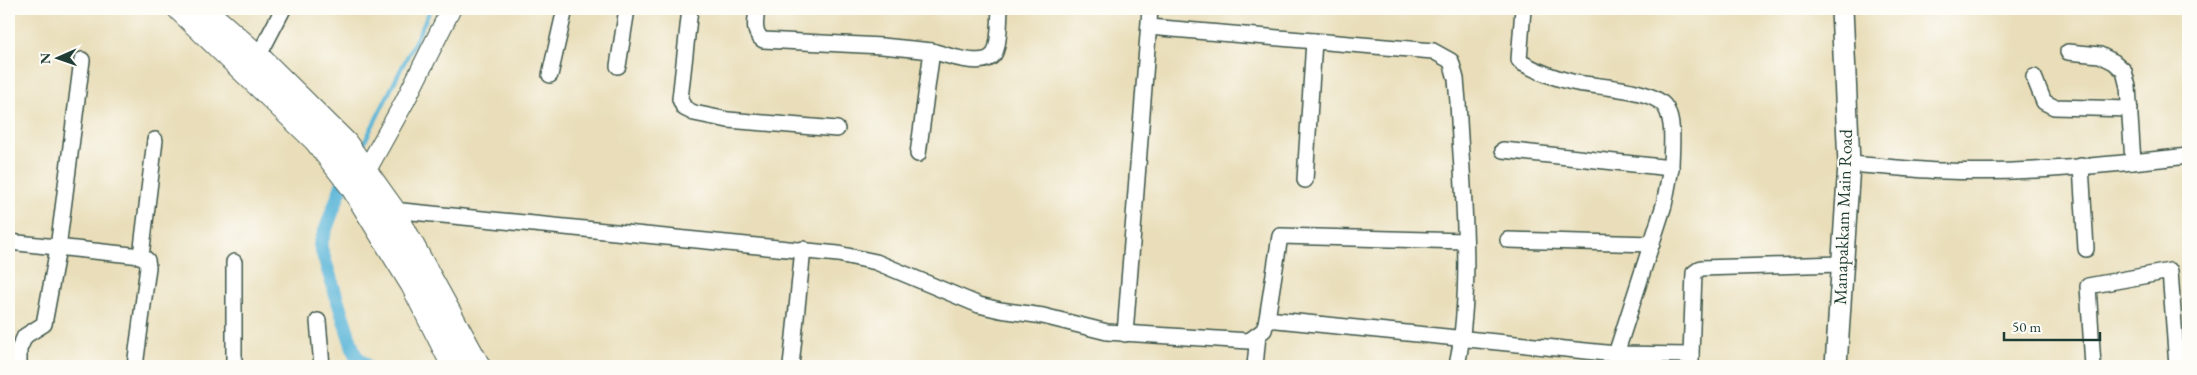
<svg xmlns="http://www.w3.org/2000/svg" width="2197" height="375" font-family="'EB Garamond',serif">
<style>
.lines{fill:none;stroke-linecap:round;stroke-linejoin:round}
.stream{stroke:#5ab5d8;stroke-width:4}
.canal{stroke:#5ab5d8;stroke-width:14}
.minor-casing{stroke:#3d5548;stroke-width:18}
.tertiary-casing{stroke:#3d5548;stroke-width:21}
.secondary-casing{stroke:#3d5548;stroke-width:24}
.primary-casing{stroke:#3d5548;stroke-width:26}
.minor{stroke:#fff;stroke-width:15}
.tertiary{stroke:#fff;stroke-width:19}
.secondary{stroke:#fff;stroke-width:21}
.primary{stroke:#fff;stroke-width:24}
.labels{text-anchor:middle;stroke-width:4;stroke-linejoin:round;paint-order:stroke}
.street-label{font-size:18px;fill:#1f3d34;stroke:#fdfcf7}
</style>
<rect width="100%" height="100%" fill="#fdfcf7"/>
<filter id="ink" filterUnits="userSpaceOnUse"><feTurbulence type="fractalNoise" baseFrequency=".02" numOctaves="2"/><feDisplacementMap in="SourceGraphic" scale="10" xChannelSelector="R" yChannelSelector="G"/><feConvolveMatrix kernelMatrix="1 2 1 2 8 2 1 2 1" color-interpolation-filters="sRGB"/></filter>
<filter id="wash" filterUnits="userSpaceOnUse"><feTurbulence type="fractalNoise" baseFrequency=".0096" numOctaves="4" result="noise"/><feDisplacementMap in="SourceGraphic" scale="20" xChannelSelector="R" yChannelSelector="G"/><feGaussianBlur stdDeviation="1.12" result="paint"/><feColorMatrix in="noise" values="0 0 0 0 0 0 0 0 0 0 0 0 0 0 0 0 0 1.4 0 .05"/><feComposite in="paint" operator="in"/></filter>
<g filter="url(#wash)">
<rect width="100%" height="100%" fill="#e9deb9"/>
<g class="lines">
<polyline class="stream" points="363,145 431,9"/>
<polyline class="canal" points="344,180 320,245 355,355 366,366"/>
</g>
</g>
<g filter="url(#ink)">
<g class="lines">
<defs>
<g id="minor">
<polyline points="690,9 680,99 684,108 694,113 728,120 837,129"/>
<path d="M757 9C756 20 752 32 763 40L882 46 932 51 918 154"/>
<path d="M1523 9 1519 60 1522 63C1537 71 1555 78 1572 82 1593 87 1655 88 1666 108 1675 125 1671 149 1671 168"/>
<path d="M1149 27 1433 51 1451 61 1456 79 1458 102C1462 188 1474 282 1457 366"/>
<path d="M932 51C946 55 987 70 995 52 1000 40 999 22 1000 9"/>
<polyline points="2068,52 2100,55 2114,62 2124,71 2128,87 2133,162"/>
<polyline points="258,57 283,9"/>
<polyline points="618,66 627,9"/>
<polyline points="550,75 565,9"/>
<polyline points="2034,77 2044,102 2054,107 2130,109"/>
<polyline points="1503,150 1671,168 1664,205 1616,354 1691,355 1691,366"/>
<path d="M1849 164C1881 166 1913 170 1944 171 2025 174 2108 165 2188 156"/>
<polyline points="2081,166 2086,249"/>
<polyline points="1305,180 1314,41"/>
<polyline points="392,210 838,254 876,262 979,305 1000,310 1043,316 1107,332 1249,341 1264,330 1267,319"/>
<polyline points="1508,240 1652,244"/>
<polyline points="1465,241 1280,236 1267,319 1616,354"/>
<polyline points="9,242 141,256"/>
<polyline points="141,256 155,140"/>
<polyline points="234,262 234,366"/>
<polyline points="318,321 322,366"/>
<polyline points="1125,334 1150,9"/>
<polyline points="1691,355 1694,273 1701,268 1842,264"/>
<polyline points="19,366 19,349 25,336 44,324 58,248 82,60"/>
<polyline points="135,366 148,267 147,260 141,256"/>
<polyline points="791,366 803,249"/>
<polyline points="1255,366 1258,335"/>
<polyline points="2093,366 2088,286 2170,271 2177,366"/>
</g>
<polyline id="tertiary" points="357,181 366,171 405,101 451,9"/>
<polyline id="secondary" points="1836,366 1849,164 1842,9"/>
<g id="primary">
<polyline points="180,9 316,140 352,186 413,285 454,366"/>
<polyline points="203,9 258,57 345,143 392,209 478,366"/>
</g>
</defs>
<use href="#minor" class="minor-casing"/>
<use href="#tertiary" class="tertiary-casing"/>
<use href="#secondary" class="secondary-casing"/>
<use href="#primary" class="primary-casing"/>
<use href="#minor" class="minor"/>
<use href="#tertiary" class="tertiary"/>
<use href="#secondary" class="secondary"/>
<use href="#primary" class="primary"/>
</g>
</g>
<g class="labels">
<g class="street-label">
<text transform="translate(1843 217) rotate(-88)" y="6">Manapakkam Main Road</text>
</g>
</g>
<rect width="2197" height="375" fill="none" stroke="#fdfcf7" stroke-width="30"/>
<g transform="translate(58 58) rotate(268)" stroke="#fdfcf7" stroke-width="4" paint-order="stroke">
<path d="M0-4L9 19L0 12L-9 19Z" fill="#1f3d34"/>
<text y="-8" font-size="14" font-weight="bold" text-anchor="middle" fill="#1f3d34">N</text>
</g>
<path d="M2004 332v8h96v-8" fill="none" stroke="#1f3d34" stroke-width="2.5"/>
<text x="2012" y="332" font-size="15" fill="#1f3d34" stroke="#fdfcf7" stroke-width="4" paint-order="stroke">50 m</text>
</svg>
